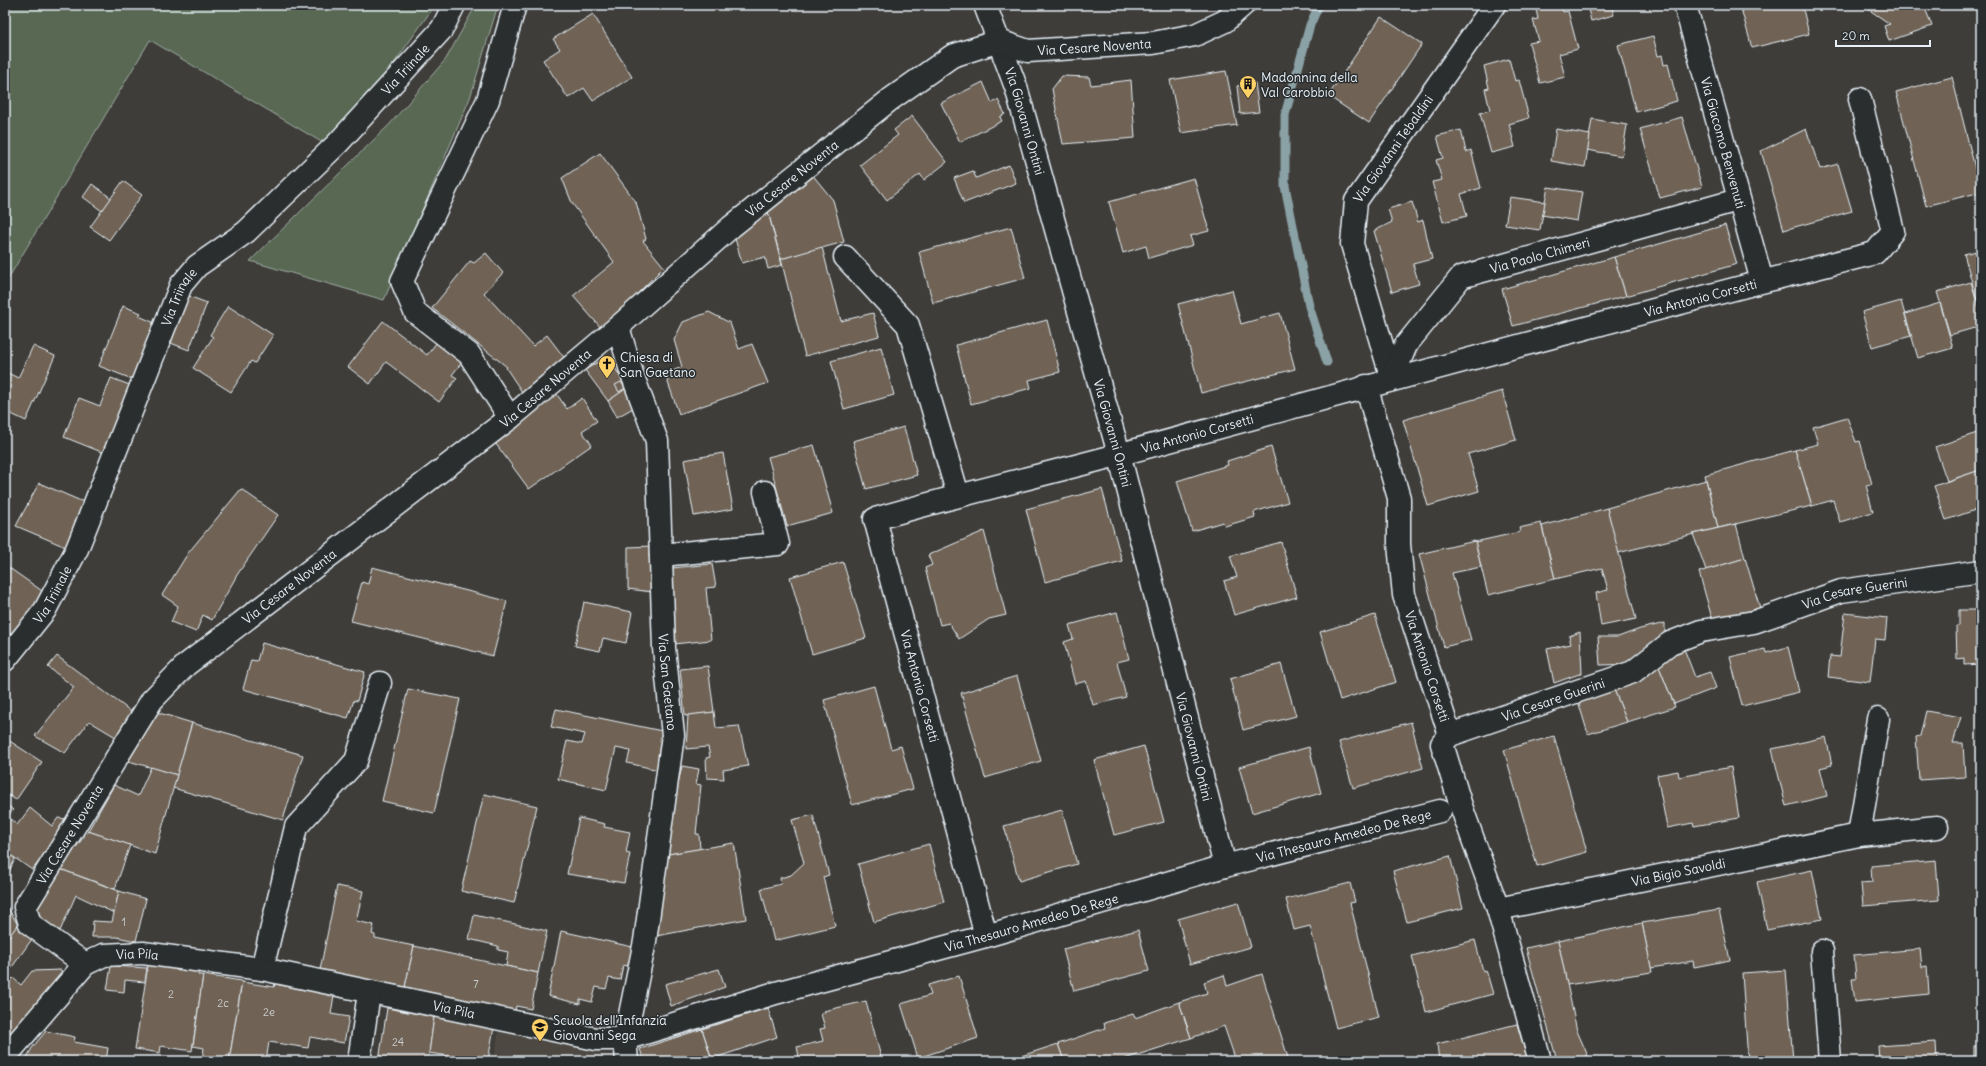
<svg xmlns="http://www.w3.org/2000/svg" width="1986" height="1066" font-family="Delius,sans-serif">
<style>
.built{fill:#4d4842}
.green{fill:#586852;stroke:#a0aca5}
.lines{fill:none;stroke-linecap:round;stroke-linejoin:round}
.stream{stroke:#8aa1a5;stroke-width:9}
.building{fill:#6f6355;stroke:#e8f1f8}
.minor-casing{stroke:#e8f1f8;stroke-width:25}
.minor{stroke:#2a2d2e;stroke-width:22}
.labels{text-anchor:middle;stroke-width:3;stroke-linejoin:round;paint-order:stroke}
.number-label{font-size:11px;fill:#cacecf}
.street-label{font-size:13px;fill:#e8f1f8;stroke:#2a2d2e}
.poi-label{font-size:13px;fill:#e8f1f8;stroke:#2a2d2e;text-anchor:start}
</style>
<rect width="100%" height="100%" fill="#3f3d3a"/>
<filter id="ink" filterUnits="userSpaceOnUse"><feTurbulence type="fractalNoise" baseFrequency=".025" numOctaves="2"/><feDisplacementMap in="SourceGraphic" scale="8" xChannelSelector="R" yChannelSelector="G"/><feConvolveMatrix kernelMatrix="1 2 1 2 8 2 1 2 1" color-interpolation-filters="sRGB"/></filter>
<g filter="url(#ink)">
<polygon class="built" points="500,1025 595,1048 609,1061 494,1061"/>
<g class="green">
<polygon points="5,5 435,5 395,62 323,143 150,40 5,284"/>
<polygon points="476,5 498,5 470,98 384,300 250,261 390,124 446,59"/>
</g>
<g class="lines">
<polyline class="stream" points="1319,5 1310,25 1285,115 1285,186 1309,306 1327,362"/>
</g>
<g class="building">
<polygon points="1535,5 1561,5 1563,12 1568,11 1578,49 1559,54 1565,77 1540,83 1529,43 1539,41 1533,20 1538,19"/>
<polygon points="1587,5 1611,5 1614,15 1591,21"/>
<polygon points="1740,5 1802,5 1809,34 1752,48"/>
<polygon points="1862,5 1929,5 1925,8 1932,26 1889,41 1884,26 1890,24"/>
<polygon points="593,14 632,77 593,101 584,88 568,98 543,60 560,49 553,39"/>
<polygon points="1381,17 1422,44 1369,123 1328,96"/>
<polygon points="1653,36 1658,56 1662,55 1664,65 1668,64 1677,101 1636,112 1618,45"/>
<polygon points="1509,59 1515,81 1519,80 1529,118 1509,124 1515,147 1491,153 1480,113 1490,110 1485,89 1489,88 1484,66"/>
<polygon points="1226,71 1237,125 1181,133 1170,80"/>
<polygon points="1062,76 1089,77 1091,85 1131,80 1135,138 1063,144 1052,89"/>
<polygon points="1952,77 1981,192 1926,206 1896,92"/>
<polygon points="983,82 992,103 998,100 1005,114 1000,117 1002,121 960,142 941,103"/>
<polygon points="1255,83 1259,112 1240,114 1237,86"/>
<polygon points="912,116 947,162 924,180 920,174 887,200 860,165 898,135 894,130"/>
<polygon points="1682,117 1702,187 1660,198 1640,129"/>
<polygon points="1592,119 1627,125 1622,156 1587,150"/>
<polygon points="1556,129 1590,135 1585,167 1551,161"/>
<polygon points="1806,129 1820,169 1838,164 1852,211 1784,230 1761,151"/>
<polygon points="1461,130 1466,152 1471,150 1481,188 1461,194 1467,216 1443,222 1432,182 1442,180 1436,160 1443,158 1437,136"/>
<polygon points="600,153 636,202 646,239 643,241 664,267 602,329 573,296 614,262 572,203 562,178"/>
<polygon points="1009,165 1016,183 964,203 954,178 973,171 976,178"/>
<polygon points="811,173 833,200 844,242 781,259 767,208"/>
<polygon points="1194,178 1209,231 1190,236 1193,245 1149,258 1146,246 1123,253 1109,202"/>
<polygon points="123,181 142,195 109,240 90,227"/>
<polygon points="92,184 111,198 102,211 83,197"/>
<polygon points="1548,187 1582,192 1577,221 1542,215"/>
<polygon points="1510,197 1545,202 1540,230 1505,225"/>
<polygon points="1412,202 1418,222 1423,220 1432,259 1413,264 1419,284 1392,292 1374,231 1392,222 1388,209"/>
<polygon points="767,208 782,265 768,269 765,257 742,263 734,235"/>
<polygon points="1725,225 1737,264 1626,296 1614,257"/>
<polygon points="1011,227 1025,278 933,303 919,252"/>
<polygon points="822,247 841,321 873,313 879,336 805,356 781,259"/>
<polygon points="1981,250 1981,298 1977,300 1964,254"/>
<polygon points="486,253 503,273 484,293 533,346 547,335 566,360 524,395 506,368 507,367 432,308 470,261 474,263"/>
<polygon points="1614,257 1626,296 1513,326 1502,289"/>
<polygon points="1971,282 1981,314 1981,326 1950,335 1937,292"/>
<polygon points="1232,290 1241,324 1280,313 1295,369 1201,393 1178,304"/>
<polygon points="186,295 207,303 189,350 168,342"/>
<polygon points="1901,301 1911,336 1872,347 1862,312"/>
<polygon points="1940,303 1953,348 1918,358 1905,314"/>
<polygon points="123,306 141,313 139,316 159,325 137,381 99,366"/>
<polygon points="228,306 273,335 255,363 251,361 231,392 193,368 213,337 210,335"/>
<polygon points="709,312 730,323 739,349 752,344 768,383 679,414 665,374 682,367 674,340 683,322"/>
<polygon points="1047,320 1060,372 1029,380 1031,388 971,404 956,345"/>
<polygon points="383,321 427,355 437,342 462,362 452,375 457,378 439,402 386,362 370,384 348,367"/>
<polygon points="33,346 55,356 26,421 5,411 5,380 8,373 18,378"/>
<polygon points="881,347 894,395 844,409 831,361"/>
<polygon points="608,356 627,388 608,401 585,370"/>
<polygon points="111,378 135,387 109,455 64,437 79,398 100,406"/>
<polygon points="621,382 625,388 619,392 615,385"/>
<polygon points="627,388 635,407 617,417 608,401"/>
<polygon points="1502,391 1516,440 1468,454 1479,491 1428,506 1403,420"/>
<polygon points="556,393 567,409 582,398 597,421 582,431 592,445 529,489 493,440"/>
<polygon points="1847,417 1856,442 1860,441 1872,484 1866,485 1873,512 1840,522 1833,500 1812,506 1795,450 1818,444 1813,427"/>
<polygon points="904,427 917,475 866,489 853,441"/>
<polygon points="1980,432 1981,470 1947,481 1935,447"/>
<polygon points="814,445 833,513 787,526 768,457"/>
<polygon points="1271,447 1288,502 1254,512 1255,517 1225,526 1223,522 1192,531 1177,481 1228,465 1227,461"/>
<polygon points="1795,450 1812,506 1718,528 1705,475"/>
<polygon points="723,453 733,509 694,516 684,460"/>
<polygon points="1980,470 1981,508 1946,520 1934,486"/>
<polygon points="1706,480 1718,528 1618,553 1607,508"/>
<polygon points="39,483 88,504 68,548 16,526"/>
<polygon points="241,489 278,515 237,575 212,620 203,615 196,632 171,622 178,606 162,595 188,553"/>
<polygon points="1102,489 1122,561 1045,582 1026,509"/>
<polygon points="1607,508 1636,619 1601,626 1596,593 1608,590 1602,568 1555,579 1542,526"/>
<polygon points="1541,523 1555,579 1488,595 1475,542 1520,532 1519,528"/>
<polygon points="1736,524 1745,558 1706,570 1693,534"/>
<polygon points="984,531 1006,615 989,619 959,639 949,623 940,625 925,568 932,565 928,555"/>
<polygon points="1475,541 1481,567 1452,573 1471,640 1444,647 1419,554"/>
<polygon points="1281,542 1297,597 1234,615 1224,581 1237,577 1230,556"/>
<polygon points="652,546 652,592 628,589 628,547"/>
<polygon points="1745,558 1760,608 1713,622 1699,572"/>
<polygon points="843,562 866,638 812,654 790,577"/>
<polygon points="712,564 716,587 706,588 711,640 674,644 672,568"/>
<polygon points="5,565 45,593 5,644"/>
<polygon points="372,567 507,601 493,656 351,621 362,582 368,584"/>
<polygon points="584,602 632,612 626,643 603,638 600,651 575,646"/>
<polygon points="1978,603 1981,603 1981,664 1964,665 1964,658 1957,659 1956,626 1959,626 1959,610 1979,610"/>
<polygon points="1117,612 1129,659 1117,662 1126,697 1093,705 1086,681 1075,684 1064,642 1073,639 1069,625"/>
<polygon points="1845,613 1887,618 1885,640 1875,639 1870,682 1828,677 1830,656 1840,657"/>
<polygon points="1375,615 1396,682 1340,700 1320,632"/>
<polygon points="1665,623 1665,642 1630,664 1600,665 1598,637 1618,637 1640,629"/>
<polygon points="1580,632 1582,673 1554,683 1547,649 1571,644 1569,636"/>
<polygon points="262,643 365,672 357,701 354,700 348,718 243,689 251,660 257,661"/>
<polygon points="1683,646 1695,677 1710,672 1716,688 1674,704 1657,662"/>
<polygon points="1788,647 1799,692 1742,706 1730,657 1765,649 1766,653"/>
<polygon points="57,656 133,713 119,739 89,721 65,753 35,736 74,687 48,667"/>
<polygon points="1657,662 1675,707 1627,722 1613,687"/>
<polygon points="1281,664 1296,716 1243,730 1230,679"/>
<polygon points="708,666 714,712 685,716 680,669"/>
<polygon points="1017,676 1041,761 985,778 961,693"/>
<polygon points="874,686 891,749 901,746 913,789 852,805 824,700"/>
<polygon points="1613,687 1627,722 1588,734 1578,701"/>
<polygon points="408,689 460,699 434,813 382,801"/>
<polygon points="556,709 662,731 659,770 627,763 630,751 616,748 606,790 558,779 567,741 582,744 585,734 551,727"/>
<polygon points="153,711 192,723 177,775 125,760"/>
<polygon points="1926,711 1961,717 1953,743 1963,743 1965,777 1919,780 1916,737 1920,736"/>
<polygon points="714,712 716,728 739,726 748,766 723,770 724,779 707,778 706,758 710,757 708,747 686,749 688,715"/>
<polygon points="1411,722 1423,768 1353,788 1339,742"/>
<polygon points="192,723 303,755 283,820 173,788"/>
<polygon points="1554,736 1587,852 1537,866 1504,750"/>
<polygon points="1826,737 1832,765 1820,768 1827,796 1786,806 1772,749"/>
<polygon points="5,738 42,762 16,800 5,793"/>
<polygon points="1144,746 1164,822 1114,835 1094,760"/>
<polygon points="1309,747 1321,793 1252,813 1239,767"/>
<polygon points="682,766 699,769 696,784 701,785 696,834 699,834 700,849 662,855"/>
<polygon points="151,767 177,775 155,854 88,831 114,785 138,796"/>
<polygon points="1731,767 1739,818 1694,826 1693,823 1667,828 1657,775 1678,771 1679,777"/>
<polygon points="484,794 537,806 514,903 461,891"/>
<polygon points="5,803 13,810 5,819"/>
<polygon points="30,808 52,826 58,818 66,819 70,824 32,870 5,851 5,819 7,816 17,825"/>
<polygon points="1062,810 1077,864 1019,881 1004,826"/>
<polygon points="813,815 829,875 823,877 835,926 774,941 761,889 781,884 780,878 791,875 804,863 792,820"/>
<polygon points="579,818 605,824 604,827 630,832 626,853 630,854 624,883 567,874"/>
<polygon points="88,831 130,845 115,889 60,869"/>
<polygon points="734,843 746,919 651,937 662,855"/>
<polygon points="929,844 944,902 874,922 858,864"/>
<polygon points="5,851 15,859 5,880"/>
<polygon points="1450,856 1463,908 1407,922 1393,871"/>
<polygon points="1936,860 1939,900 1863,906 1861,883 1872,882 1871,866"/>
<polygon points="60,869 119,891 114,913 76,895 60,931 38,918 36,905"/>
<polygon points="1812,870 1822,919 1767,930 1757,882"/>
<polygon points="1350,883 1355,902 1350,903 1379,1017 1336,1028 1310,926 1294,930 1286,899"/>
<polygon points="337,886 363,891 356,921 374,925 372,934 375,935 375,938 414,946 405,987 320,970"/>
<polygon points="119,891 146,899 136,941 117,937 92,937 93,921 112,922"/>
<polygon points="1238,902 1251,947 1190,964 1178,919"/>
<polygon points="5,903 18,925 5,941"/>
<polygon points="1719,910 1730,960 1694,967 1693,961 1651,968 1642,923"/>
<polygon points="474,915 547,931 538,973 506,966 508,952 498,950 498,946 469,939"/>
<polygon points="1642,923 1652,972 1567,985 1558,941"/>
<polygon points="18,925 32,939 5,977 5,941"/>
<polygon points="1138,930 1149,971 1074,991 1063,949"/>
<polygon points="561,931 637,948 632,967 623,965 620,980 609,978 606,989 596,987 592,1002 580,999 580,1004 548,996"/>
<polygon points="1475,940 1483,971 1486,970 1493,994 1426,1012 1412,956"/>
<polygon points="1558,941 1577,1031 1588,1056 1573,1061 1557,1061 1526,948"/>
<polygon points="414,946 538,973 531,1009 516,1006 515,1011 405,987"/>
<polygon points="1920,949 1922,967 1927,966 1929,994 1855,1002 1852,979 1856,979 1854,955"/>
<polygon points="148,965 198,972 198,975 203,975 192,1051 161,1046 160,1053 135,1049"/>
<polygon points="111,966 147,968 145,982 125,980 124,992 107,990"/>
<polygon points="719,969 725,987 671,1006 665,984"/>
<polygon points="61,970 63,976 15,1038 5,1029 5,987 13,978 21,985 32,971"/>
<polygon points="1786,970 1793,1061 1748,1061 1742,973"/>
<polygon points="1262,974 1289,1061 1236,1061 1224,1026 1191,1038 1179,1002 1207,993 1204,982 1224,975 1227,986"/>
<polygon points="203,975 242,981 229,1061 202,1061 204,1048 193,1046"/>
<polygon points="959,976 978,1038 918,1058 901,1004 931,995 928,985"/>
<polygon points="242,982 274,987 275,984 334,995 331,1014 349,1017 344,1043 310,1037 308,1048 269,1042 266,1061 229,1061"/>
<polygon points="866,1001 882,1061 800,1061 797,1047 823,1041 820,1029 825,1028 821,1014 825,1013 824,1011"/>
<polygon points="1179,1002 1191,1038 1118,1061 1064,1061 1058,1044 1105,1028 1104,1023 1133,1014 1135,1018"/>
<polygon points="387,1008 434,1017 428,1061 379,1061"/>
<polygon points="768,1008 777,1037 712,1059 702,1029"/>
<polygon points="434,1017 494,1027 488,1061 460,1061 461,1058 429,1053"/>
<polygon points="1517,1024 1527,1058 1515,1061 1439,1061 1437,1044"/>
<polygon points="702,1029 712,1060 644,1061 640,1049"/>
<polygon points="46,1031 75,1037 74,1042 108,1048 106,1061 25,1061 32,1048"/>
<polygon points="1936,1042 1937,1061 1879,1061 1878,1046"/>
<polygon points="1058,1044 1064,1061 1006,1061"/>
<rect x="1974" y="1046" width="7" height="15"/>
</g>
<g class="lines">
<defs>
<g id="minor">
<path id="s1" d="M985 5 1016 87 1119 454 1225 866"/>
<path id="s2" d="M1685 5 1762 281"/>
<polyline points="845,257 908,325 958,495"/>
<path id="s3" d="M618 327 632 374 657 441 664 648 673 735 645 941 625 1039 772 994 986 936 1225 866 1440 811"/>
<path id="s4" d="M1392 379 1352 244 1356 201 1494 5"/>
<path id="s5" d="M1392 379 1406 345 1461 277 1738 200"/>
<path id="s6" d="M1366 386 1399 498V544L1404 595 1450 735"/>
<polyline points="510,418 469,354 415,312 402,281 488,100 515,5"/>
<polyline points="661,555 778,544 765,492"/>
<path id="s7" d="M5 660 45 610 77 549 181 285 197 266 246 232 338 143 442 29 454 5"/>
<polyline points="1859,835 1878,719"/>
<path id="s8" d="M1498 909 1859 835 1937 827"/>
<path id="s9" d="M986 936 875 519C957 495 1039 476 1121 454 1372 386 1623 316 1875 253L1893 231 1860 99"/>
<polyline points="1822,951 1830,1061"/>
<path id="s10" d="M85 964 30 924 25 907 152 700 186 665 510 418 618 327 731 227 891 99 952 56 999 41 1028 51 1153 43 1195 35 1225 21 1243 5"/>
<polyline points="262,969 296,827 356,761 380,683"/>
<path id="s11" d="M5 1057 85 964 104 955 143 953 262 969 596 1039H625L627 1061"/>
<polyline points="359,1061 369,993"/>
<path id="s12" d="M1540 1061 1498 909 1461 806 1442 744 1450 735 1633 672 1670 643 1701 631 1754 622 1841 591 1981 571"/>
</g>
</defs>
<use href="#minor" class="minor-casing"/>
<use href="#minor" class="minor"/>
</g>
</g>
<defs>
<symbol id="building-pin" viewBox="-11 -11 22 30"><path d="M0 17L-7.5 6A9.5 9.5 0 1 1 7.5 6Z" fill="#ffd166" stroke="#2a2d2e"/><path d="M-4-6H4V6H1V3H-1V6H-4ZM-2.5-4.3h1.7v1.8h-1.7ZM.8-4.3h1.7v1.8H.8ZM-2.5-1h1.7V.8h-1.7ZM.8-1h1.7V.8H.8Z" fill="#111"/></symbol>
<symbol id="church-pin" viewBox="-11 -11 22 30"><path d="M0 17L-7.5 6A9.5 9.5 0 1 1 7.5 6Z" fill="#ffd166" stroke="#2a2d2e"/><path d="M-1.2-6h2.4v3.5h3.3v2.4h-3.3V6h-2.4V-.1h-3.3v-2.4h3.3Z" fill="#111"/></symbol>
<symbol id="school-pin" viewBox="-11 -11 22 30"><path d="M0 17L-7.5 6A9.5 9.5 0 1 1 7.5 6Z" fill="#ffd166" stroke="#2a2d2e"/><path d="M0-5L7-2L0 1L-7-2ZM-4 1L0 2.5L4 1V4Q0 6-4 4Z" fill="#111"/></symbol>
</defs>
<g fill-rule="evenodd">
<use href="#building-pin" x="1238" y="74" width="20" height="27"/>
<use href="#church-pin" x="597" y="354" width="20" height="27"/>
<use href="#school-pin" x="530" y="1017" width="20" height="27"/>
</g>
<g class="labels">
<g class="number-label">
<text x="124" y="926">1</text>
<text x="476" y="988">7</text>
<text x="171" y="998">2</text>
<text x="223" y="1007">2c</text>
<text x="269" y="1016">2e</text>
<text x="398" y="1046">24</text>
</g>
<g class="street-label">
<text dy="5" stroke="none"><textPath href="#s10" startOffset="1503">Via Cesare Noventa</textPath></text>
<text dy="5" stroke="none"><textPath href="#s7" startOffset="729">Via Triinale</textPath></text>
<text dy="5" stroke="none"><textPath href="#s1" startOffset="123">Via Giovanni Ontini</textPath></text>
<text dy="5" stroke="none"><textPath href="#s2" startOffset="143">Via Giacomo Benvenuti</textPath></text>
<text dy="5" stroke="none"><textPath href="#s4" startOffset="248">Via Giovanni Tebaldini</textPath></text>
<text dy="5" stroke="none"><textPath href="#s10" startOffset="1155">Via Cesare Noventa</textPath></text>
<text dy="5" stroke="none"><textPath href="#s5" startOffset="206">Via Paolo Chimeri</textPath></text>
<text dy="5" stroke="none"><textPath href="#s7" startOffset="405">Via Triinale</textPath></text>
<text dy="5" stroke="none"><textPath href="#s9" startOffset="1286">Via Antonio Corsetti</textPath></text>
<text dy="5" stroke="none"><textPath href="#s10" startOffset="831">Via Cesare Noventa</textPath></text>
<text dy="5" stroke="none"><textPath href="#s1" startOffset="447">Via Giovanni Ontini</textPath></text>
<text dy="5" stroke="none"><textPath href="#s9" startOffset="765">Via Antonio Corsetti</textPath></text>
<text dy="5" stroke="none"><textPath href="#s10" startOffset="507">Via Cesare Noventa</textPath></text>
<text dy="5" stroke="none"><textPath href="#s7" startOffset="81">Via Triinale</textPath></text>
<text dy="5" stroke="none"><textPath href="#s12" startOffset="777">Via Cesare Guerini</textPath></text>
<text dy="5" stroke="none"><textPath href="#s6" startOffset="289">Via Antonio Corsetti</textPath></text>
<text dy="5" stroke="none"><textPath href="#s3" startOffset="362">Via San Gaetano</textPath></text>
<text transform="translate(920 686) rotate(75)" y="5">Via Antonio Corsetti</text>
<text dy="5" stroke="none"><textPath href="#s12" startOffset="453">Via Cesare Guerini</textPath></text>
<text dy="5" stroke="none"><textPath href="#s1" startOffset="771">Via Giovanni Ontini</textPath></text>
<text dy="5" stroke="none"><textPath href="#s10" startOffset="171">Via Cesare Noventa</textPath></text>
<text dy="5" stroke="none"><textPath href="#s3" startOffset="1470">Via Thesauro Amedeo De Rege</textPath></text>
<text dy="5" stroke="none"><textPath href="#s8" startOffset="184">Via Bigio Savoldi</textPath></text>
<text dy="5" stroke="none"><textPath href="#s3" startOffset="1146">Via Thesauro Amedeo De Rege</textPath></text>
<text dy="5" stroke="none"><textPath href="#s11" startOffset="177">Via Pila</textPath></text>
<text dy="5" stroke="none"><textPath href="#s11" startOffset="499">Via Pila</textPath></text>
</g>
<g class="poi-label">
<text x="1261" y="82">Madonnina della<tspan x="1261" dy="15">Val Carobbio</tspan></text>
<text x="620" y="362">Chiesa di<tspan x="620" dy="15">San Gaetano</tspan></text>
<text x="553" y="1025">Scuola dell'Infanzia<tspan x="553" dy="15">Giovanni Sega</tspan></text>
</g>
</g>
<rect width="1986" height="1066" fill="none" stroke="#2a2d2e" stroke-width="20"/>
<rect x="10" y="10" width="1966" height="1046" fill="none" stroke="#e8f1f8" stroke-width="1.5" filter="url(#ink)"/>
<path d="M1836 40v6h94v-6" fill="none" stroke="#e8f1f8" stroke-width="2"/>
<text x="1842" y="40" font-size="12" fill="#e8f1f8" stroke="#2a2d2e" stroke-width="3" paint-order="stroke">20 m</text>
</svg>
